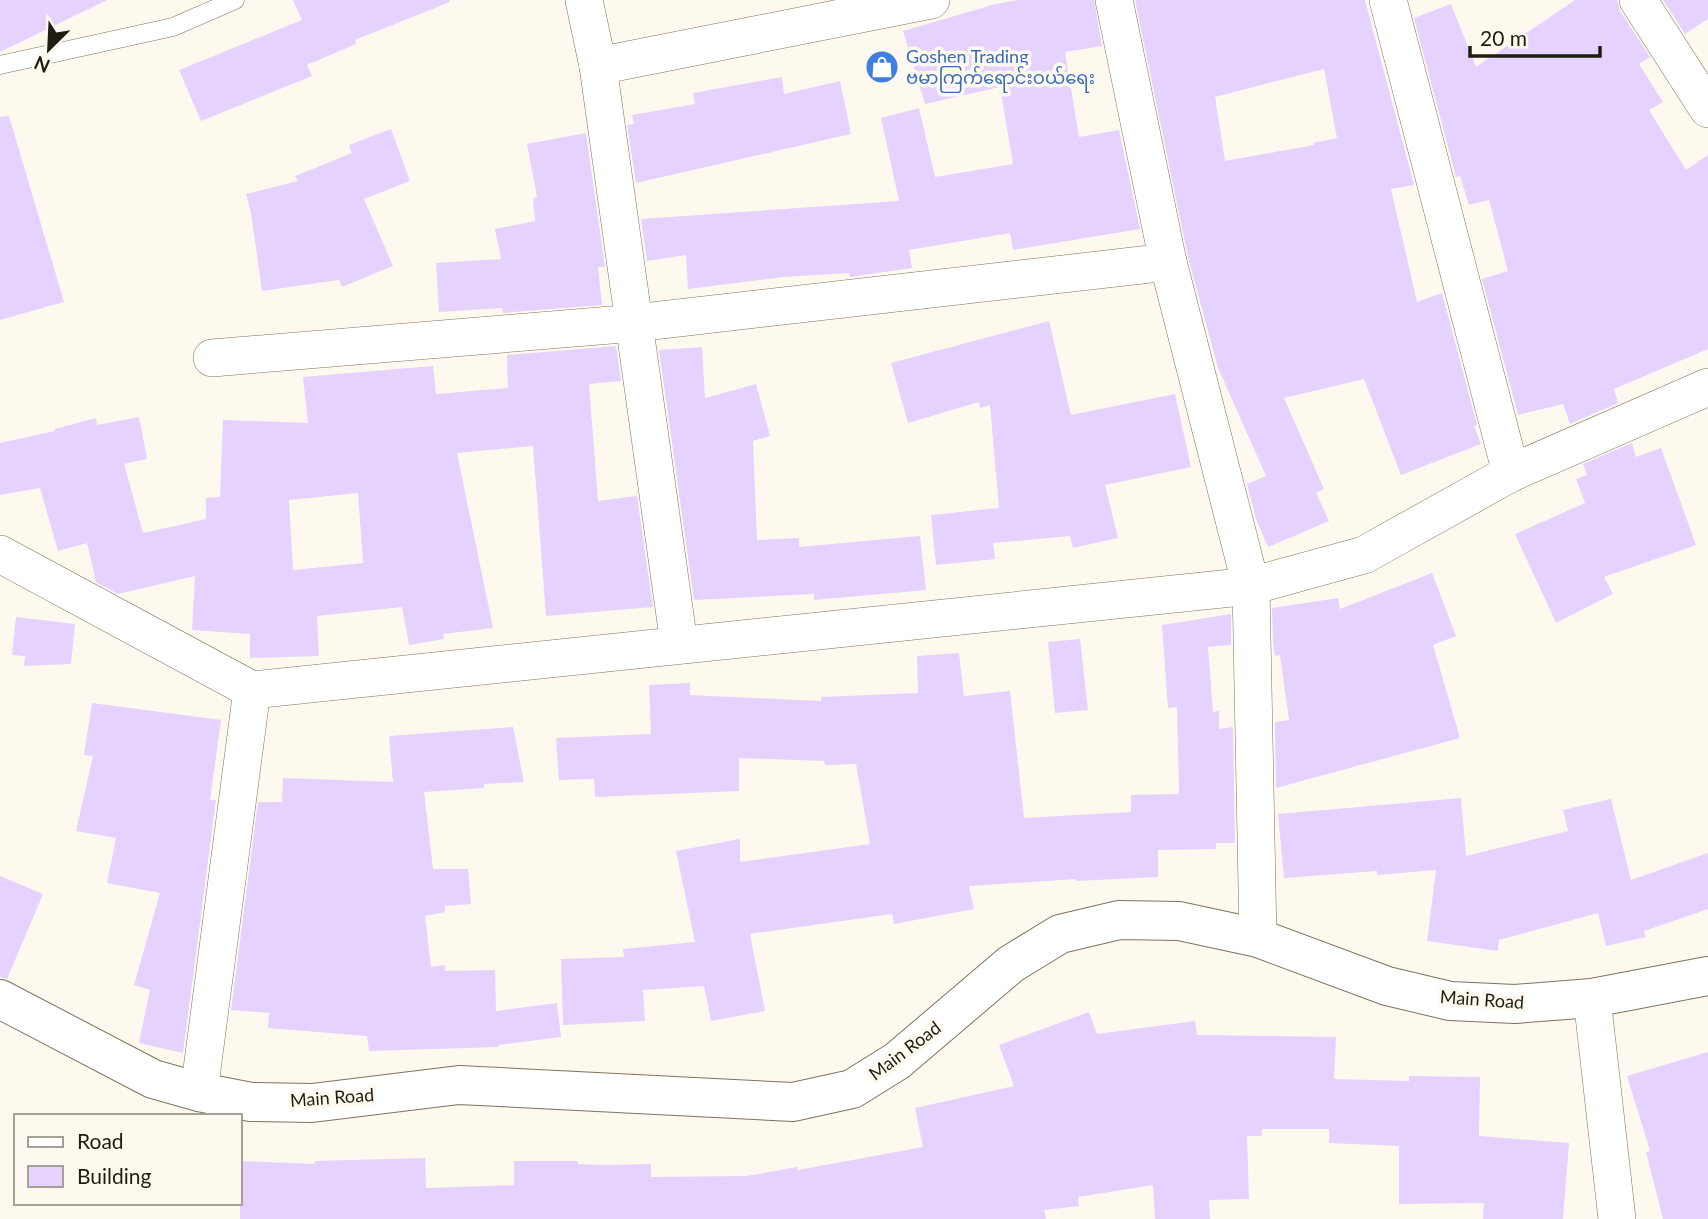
<svg xmlns="http://www.w3.org/2000/svg" width="1708" height="1219" font-family="Lato,'Noto Sans Myanmar',sans-serif">
<style>
.building{fill:#e5d2fe;fill-rule:evenodd}
.lines{fill:none;stroke-linecap:round;stroke-linejoin:round}
.lane-casing{stroke:#7d745d;stroke-width:19}
.street-casing{stroke:#7d745d;stroke-width:38}
.primary-casing{stroke:#7d745d;stroke-width:40}
.lane{stroke:#fff;stroke-width:18}
.street{stroke:#fff;stroke-width:37}
.primary{stroke:#fff;stroke-width:38}
.labels{text-anchor:middle;stroke-width:7;stroke-linejoin:round;paint-order:stroke}
.shop-label{font-size:18px;fill:#366cbe;stroke:#fef9ef;text-anchor:start}
.street-label{font-size:18px;fill:#1f1c12;stroke:#fef9ef}
</style>
<rect width="100%" height="100%" fill="#fef9ef"/>
<g class="building">
<polygon points="0,0 107,0 0,52"/>
<polygon points="293,0 449,0 450,2 355,40 356,44 307,65 312,76 201,121 179,70 302,20"/>
<polygon points="1017,0 1094,0 1102,46 1065,52 1079,137 1119,130 1140,229 1013,250 1010,233 909,250 912,268 850,277 849,273 783,277 688,289 686,255 647,261 641,219 899,201 881,118 919,108 935,177 1013,164 1000,87 925,104 903,31 996,4"/>
<path d="M1135 0H1365L1414 185 1391 189 1417 302 1442 293 1477 425 1474 426 1481 444 1401 475 1364 379 1284 398 1324 489 1316 493 1329 521 1268 547 1256 519 1247 484 1266 476 1218 368 1188 257ZM1324 69 1337 138 1313 143 1314 145 1225 161 1215 97Z"/>
<polygon points="1575,0 1617,0 1620,11 1650,57 1639,64 1663,102 1649,110 1686,170 1708,155 1708,349 1614,389 1618,403 1570,424 1563,404 1518,415 1482,279 1508,271 1489,200 1469,205 1460,176 1456,177 1414,18 1451,4 1476,67"/>
<polygon points="1663,0 1708,0 1708,19 1685,34"/>
<polygon points="782,77 784,94 840,81 851,134 636,183 627,125 634,124 632,115 695,104 693,93"/>
<polygon points="9,116 64,302 0,320 0,117"/>
<polygon points="391,129 410,181 364,199 393,266 342,287 339,280 262,291 251,213 246,194 298,181 295,176 352,153 349,145"/>
<polygon points="586,133 605,267 598,267 602,305 503,313 502,308 439,312 436,263 501,259 495,229 535,221 533,198 537,197 527,144"/>
<polygon points="1049,321 1071,415 1175,394 1191,467 1105,485 1118,538 1073,548 1070,536 993,543 995,559 936,565 931,515 999,508 990,405 980,408 979,402 908,423 891,363"/>
<path d="M616 346 621 381 589 384 598 501 637 496 653 607 546 616 533 446 457 453 493 628 443 634 444 639 409 645 402 607 317 616 319 656 250 658V634L192 630 195 576 118 594 96 582 87 543 58 551 40 488 0 495V443L55 431V429L96 418 97 425 139 417 147 459 124 464 143 533 206 519V498L220 497 223 420 308 423 303 377 433 366 436 394 508 388 507 355ZM358 493 363 563 293 570 289 500Z"/>
<polygon points="702,347 705,398 756,384 770,436 753,441 757,540 799,538 799,547 920,536 926,590 814,600 814,594 694,600 659,350"/>
<polygon points="1632,443 1636,457 1661,448 1696,545 1604,577 1613,594 1556,623 1515,534 1585,503 1576,479 1587,475 1583,464"/>
<polygon points="1432,573 1456,636 1433,645 1460,738 1276,788 1275,722 1289,720 1280,655 1275,656 1273,642 1272,608 1338,598 1340,609"/>
<polygon points="1231,614 1231,645 1208,647 1213,712 1219,711 1219,729 1233,727 1235,843 1216,843 1216,849 1158,850 1158,877 1076,881 1076,879 969,886 974,909 894,924 892,914 750,934 765,1011 711,1021 704,986 643,990 645,1021 563,1025 561,959 624,957 623,949 695,942 676,851 740,839 740,862 870,844 856,764 825,765 824,761 739,758 739,791 595,797 594,779 559,780 556,738 651,734 649,685 690,683 690,695 821,701 821,697 918,693 917,656 959,653 964,696 1010,691 1024,818 1131,812 1131,795 1179,794 1177,707 1168,708 1162,625"/>
<polygon points="16,617 75,624 71,664 24,666 25,656 12,655"/>
<polygon points="1080,639 1088,710 1055,713 1048,642"/>
<polygon points="92,703 221,720 210,800 216,800 183,1053 139,1043 150,990 134,985 160,893 107,883 116,838 76,831 93,756 84,755"/>
<polygon points="513,727 524,782 484,784 484,788 424,792 433,869 468,869 471,904 445,906 445,912 425,916 431,967 445,965 445,971 495,970 496,1011 557,1003 561,1037 498,1045 498,1047 369,1051 367,1036 268,1028 269,1013 231,1010 258,802 282,802 283,778 393,782 389,736"/>
<polygon points="1461,798 1466,856 1568,831 1563,810 1611,799 1631,880 1708,853 1708,909 1644,931 1646,937 1606,946 1598,913 1499,940 1498,951 1427,941 1436,870 1377,875 1377,871 1284,878 1278,814"/>
<polygon points="0,876 43,894 7,979 0,977"/>
<polygon points="1089,1012 1097,1034 1195,1021 1197,1035 1336,1037 1334,1079 1409,1081 1409,1076 1480,1077 1479,1136 1569,1143 1563,1219 1483,1219 1484,1203 1399,1204 1399,1146 1329,1143 1329,1129 1262,1129 1262,1136 1247,1136 1249,1199 1209,1200 1210,1219 1155,1219 1153,1185 1078,1197 1079,1206 1044,1210 1046,1219 240,1219 240,1161 315,1164 315,1161 425,1158 426,1188 514,1185 514,1161 578,1161 578,1164 605,1165 651,1164 651,1177 747,1176 797,1167 798,1170 923,1147 915,1108 1014,1086 999,1045"/>
<polygon points="1708,1052 1708,1219 1663,1219 1646,1152 1650,1151 1627,1076"/>
</g>
<g class="lines">
<defs>
<polyline id="lane" points="0,65 173,27 235,0"/>
<g id="street">
<polyline points="584,0 598,66 679,644"/>
<polyline points="1114,0 1168,262 1251,586 1258,938"/>
<polyline points="1388,0 1511,473"/>
<polyline points="1638,0 1708,109"/>
<polyline points="598,66 931,0"/>
<polyline points="212,358 635,323 1168,262"/>
<polyline points="0,554 252,690 1251,586 1364,555 1511,473 1708,387"/>
<polyline points="1592,998 1617,1219"/>
<polyline points="199,1092 252,690"/>
</g>
<polyline id="primary" points="0,999 153,1079 199,1092 251,1102 312,1103 459,1085 793,1102 852,1089 897,1061 1011,964 1060,934 1119,920 1179,921 1258,938 1387,986 1450,1001 1515,1004 1592,998 1708,976"/>
</defs>
<use href="#lane" class="lane-casing"/>
<use href="#street" class="street-casing"/>
<use href="#primary" class="primary-casing"/>
<use href="#lane" class="lane"/>
<use href="#street" class="street"/>
<use href="#primary" class="primary"/>
</g>
<defs>
<symbol id="shop-disc" viewBox="-11 -11 22 22"><circle r="9.5" fill="#3f7fe0" stroke="#fef9ef"/><path d="M-5-2.5h2.3a2.7 3.5 0 0 1 5.4 0H5L5.5 6h-11ZM-1.5-2.5h3a1.5 2.3 0 0 0-3 0Z" fill="#fff"/></symbol>
</defs>
<g fill-rule="evenodd">
<use href="#shop-disc" x="863" y="48" width="38" height="38"/>
</g>
<g class="labels">
<g class="shop-label">
<text x="906" y="63">Goshen Trading<tspan x="906" dy="21">ဗမာကြက်ရောင်းဝယ်ရေး</tspan></text>
</g>
<g class="street-label">
<text transform="translate(1482 1000) rotate(4)" y="6">Main Road</text>
<text transform="translate(905 1051) rotate(-37)" y="6">Main Road</text>
<text transform="translate(332 1098) rotate(-4)" y="6">Main Road</text>
</g>
</g>
<rect x="14" y="1114" width="228" height="91" fill="#fef9ef" stroke="#a5a197" stroke-width="2"/>
<rect x="28" y="1137" width="35" height="10" fill="#ffffff" stroke="#a5a197" stroke-width="2"/>
<text x="77" y="1149" font-size="21" fill="#1f1c12">Road</text>
<rect x="28" y="1166" width="35" height="21" fill="#e5d2fe" stroke="#a5a197" stroke-width="2"/>
<text x="77" y="1184" font-size="21" fill="#1f1c12">Building</text>
<g transform="translate(49 49) rotate(204)" stroke="#fef9ef" stroke-width="5" paint-order="stroke">
<path d="M0-5L12 26L0 18L-12 26Z" fill="#1f1c12"/>
<text y="-10" font-size="19" font-weight="bold" text-anchor="middle" fill="#1f1c12">N</text>
</g>
<path d="M1470 46v10h130v-10" fill="none" stroke="#1f1c12" stroke-width="3.5"/>
<text x="1480" y="46" font-size="21" fill="#1f1c12" stroke="#fef9ef" stroke-width="5" paint-order="stroke">20 m</text>
</svg>
